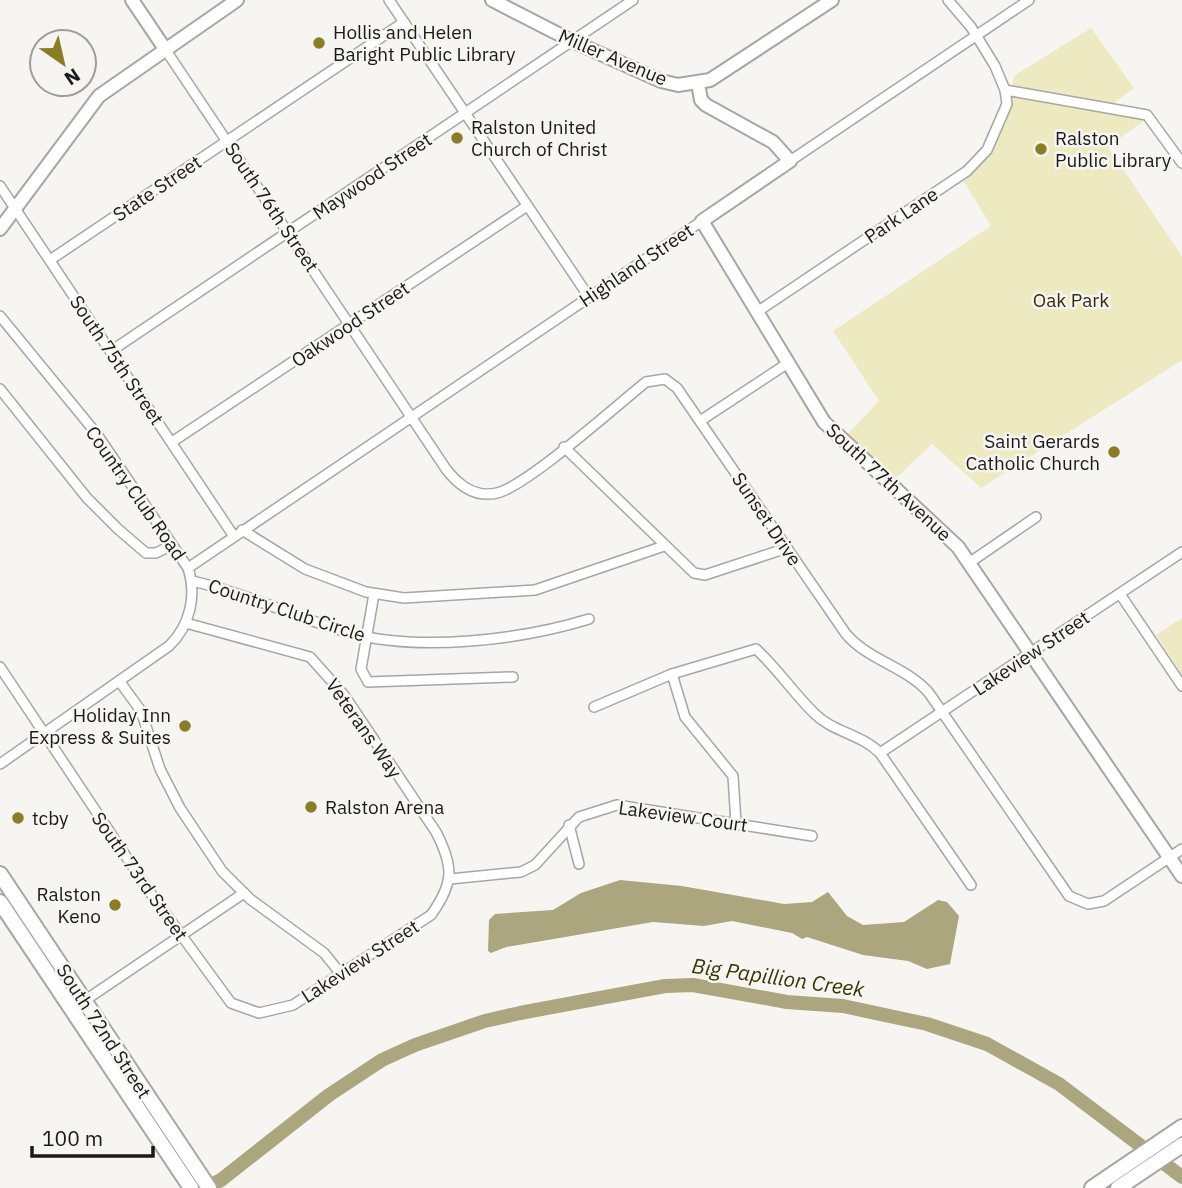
<svg xmlns="http://www.w3.org/2000/svg" width="1182" height="1188" font-family="'IBM Plex Sans',sans-serif">
<style>
.green{fill:#ede9c0}
.water{fill:#aba67e}
.lines{fill:none;stroke-linecap:round;stroke-linejoin:round}
.river{stroke:#aba67e;stroke-width:14}
.street-casing{stroke:#a6a6a3;stroke-width:12}
.secondary-casing{stroke:#a6a6a3;stroke-width:16}
.primary-casing{stroke:#a6a6a3;stroke-width:18}
.street{stroke:#fff;stroke-width:9}
.secondary{stroke:#fff;stroke-width:12}
.primary{stroke:#fff;stroke-width:14}
.poi-dot{fill:#897e24;stroke:#f6f5f2;stroke-width:2.5}
.labels{text-anchor:middle;stroke-width:5;stroke-linejoin:round;paint-order:stroke}
.poi-label{font-size:19px;fill:#1a1a19;stroke:#f6f5f2;text-anchor:start}
.street-label{font-size:19px;fill:#1a1a19;stroke:#f6f5f2}
.park-label{font-size:19px;fill:#322e0c;stroke:#f6f5f2}
.water-label{font-size:21px;font-style:italic;fill:#393300;stroke:#f6f5f2}
</style>
<rect width="100%" height="100%" fill="#f6f5f2"/>
<g class="green">
<path d="M1091 28 1134 88 1115 102 1112 112 1146 119 1108 147 1182 256V360L981 488 932 444 894 480 845 437 879 401 833 331 991 226 963 180C999 155 1009 118 1014 76Z"/>
<polygon points="1182,618 1182,674 1156,635"/>
</g>
<polygon class="water" points="620,880 682,886 784,904 812,902 828,892 847,916 863,925 904,922 938,900 947,902 959,916 950,964 927,969 908,961 863,955 807,937 802,939 792,933 732,921 704,926 653,922 506,947 491,953 488,951 489,920 495,914 553,910 581,893"/>
<g class="lines">
<polyline class="river" points="206,1188 221,1180 329,1095 382,1060 415,1045 485,1021 520,1013 665,986 693,985 787,1002 843,1006 927,1024 987,1044 1059,1084 1182,1177"/>
<defs>
<g id="street">
<polyline points="389,0 589,297"/>
<path d="M165 49 446 469C459 486 475 498 497 493 527 486 617 405 646 382L665 379 677 388 846 634C869 661 907 667 929 693L1069 896 1088 904 1104 901 1182 849"/>
<polyline points="1005,90 1147,115 1182,163"/>
<polyline points="790,161 1029,0"/>
<polyline points="0,186 233,535"/>
<polyline points="50,260 404,22"/>
<polyline points="757,312 967,171 987,150 1007,104 1005,90 995,66 971,27 948,0"/>
<path d="M0 316 96 433 188 568C197 595 190 626 169 646L0 764"/>
<polyline points="111,351 633,0"/>
<polyline points="0,389 87,498 118,529 146,553 156,553 172,545"/>
<polyline points="700,421 788,363"/>
<polyline points="172,442 527,206"/>
<polyline points="564,447 694,573 705,575 787,548"/>
<polyline points="242,530 305,569 366,592 404,598 535,590 664,546"/>
<polyline points="969,563 1036,517"/>
<polyline points="188,568 702,221"/>
<path d="M192 581C246 593 297 618 350 633 419 652 521 640 589 619"/>
<polyline points="374,594 361,669 368,682 513,677"/>
<polyline points="1120,594 1182,686"/>
<path d="M0 667 149 891 231 1003 259 1013 293 1005 431 915C454 883 454 867 436 832L344 695 310 657 186 623"/>
<polyline points="672,674 685,717 733,776 736,823"/>
<polyline points="120,682 141,711 160,769 180,808 222,871 250,899 324,953 341,974"/>
<path d="M594 707 672 674 756 649C778 669 794 694 815 714 833 732 861 734 880 753L971 885"/>
<polyline points="880,753 1182,552"/>
<polyline points="569,825 579,864"/>
<polyline points="450,879 521,872 535,865 579,817 617,805 812,836"/>
<polyline points="84,1001 244,893"/>
</g>
<g id="secondary">
<polyline points="132,0 165,49"/>
<polyline points="492,0 572,41 661,81 678,85 710,80 832,0"/>
<polyline points="698,83 701,100 706,105 773,142 790,161 702,221 824,422 958,547 1182,876"/>
<polyline points="0,229 99,96 237,0"/>
</g>
<g id="primary">
<polyline points="0,874 209,1188"/>
<polyline points="0,902 191,1188"/>
<polyline points="1092,1188 1182,1127"/>
<polyline points="1118,1188 1182,1145"/>
</g>
</defs>
<use href="#street" class="street-casing"/>
<use href="#secondary" class="secondary-casing"/>
<use href="#primary" class="primary-casing"/>
<use href="#street" class="street"/>
<use href="#secondary" class="secondary"/>
<use href="#primary" class="primary"/>
</g>
<g class="poi-dot">
<circle cx="319" cy="43" r="7"/>
<circle cx="457" cy="138" r="7"/>
<circle cx="1041" cy="149" r="7"/>
<circle cx="1114" cy="452" r="7"/>
<circle cx="185" cy="726" r="7"/>
<circle cx="311" cy="807" r="7"/>
<circle cx="18" cy="818" r="7"/>
<circle cx="115" cy="905" r="7"/>
</g>
<g class="labels">
<g class="poi-label">
<text x="333" y="39">Hollis and Helen<tspan x="333" dy="22">Baright Public Library</tspan></text>
<text x="471" y="134">Ralston United<tspan x="471" dy="22">Church of Christ</tspan></text>
<text x="1055" y="145">Ralston<tspan x="1055" dy="22">Public Library</tspan></text>
<text x="1100" y="448" text-anchor="end">Saint Gerards<tspan x="1100" dy="22">Catholic Church</tspan></text>
<text x="171" y="722" text-anchor="end">Holiday Inn<tspan x="171" dy="22">Express &amp; Suites</tspan></text>
<text x="325" y="814">Ralston Arena</text>
<text x="32" y="825">tcby</text>
<text x="101" y="901" text-anchor="end">Ralston<tspan x="101" dy="22">Keno</tspan></text>
</g>
<g class="street-label">
<text transform="translate(613 57) rotate(23)" y="7">Miller Avenue</text>
<text transform="translate(372 176) rotate(-34)" y="7">Maywood Street</text>
<text transform="translate(157 188) rotate(-34)" y="7">State Street</text>
<text transform="translate(272 207) rotate(56)" y="7">South 76th Street</text>
<text transform="translate(901 215) rotate(-34)" y="7">Park Lane</text>
<text transform="translate(636 265) rotate(-34)" y="7">Highland Street</text>
<text transform="translate(350 324) rotate(-34)" y="7">Oakwood Street</text>
<text transform="translate(117 360) rotate(56)" y="7">South 75th Street</text>
<text transform="translate(889 482) rotate(43)" y="7">South 77th Avenue</text>
<text transform="translate(136 493) rotate(55)" y="7">Country Club Road</text>
<text transform="translate(767 519) rotate(56)" y="7">Sunset Drive</text>
<text transform="translate(287 610) rotate(18)" y="7">Country Club Circle</text>
<text transform="translate(1031 653) rotate(-34)" y="7">Lakeview Street</text>
<text transform="translate(364 728) rotate(55)" y="7">Veterans Way</text>
<text transform="translate(683 816) rotate(8)" y="7">Lakeview Court</text>
<text transform="translate(140 876) rotate(55)" y="7">South 73rd Street</text>
<text transform="translate(360 961) rotate(-33)" y="7">Lakeview Street</text>
<text transform="translate(104 1031) rotate(57)" y="7">South 72nd Street</text>
</g>
<g class="park-label">
<text x="1071" y="307">Oak Park</text>
</g>
<g class="water-label">
<text transform="translate(778 978) rotate(8)" y="7">Big Papillion Creek</text>
</g>
</g>
<g transform="translate(63 63) rotate(146)"><circle r="33" fill="#f6f5f2" stroke="#9e9d9b" stroke-width="2"/>
<path d="M0-5L12 26L0 18L-12 26Z" fill="#897e24"/>
<text y="-10" font-size="19" font-weight="bold" text-anchor="middle" fill="#1a1a19">N</text>
</g>
<path d="M32 1146v10h121v-10" fill="none" stroke="#1a1a19" stroke-width="3.5"/>
<text x="42" y="1146" font-size="21" fill="#1a1a19" stroke="#f6f5f2" stroke-width="5" paint-order="stroke">100 m</text>
</svg>
